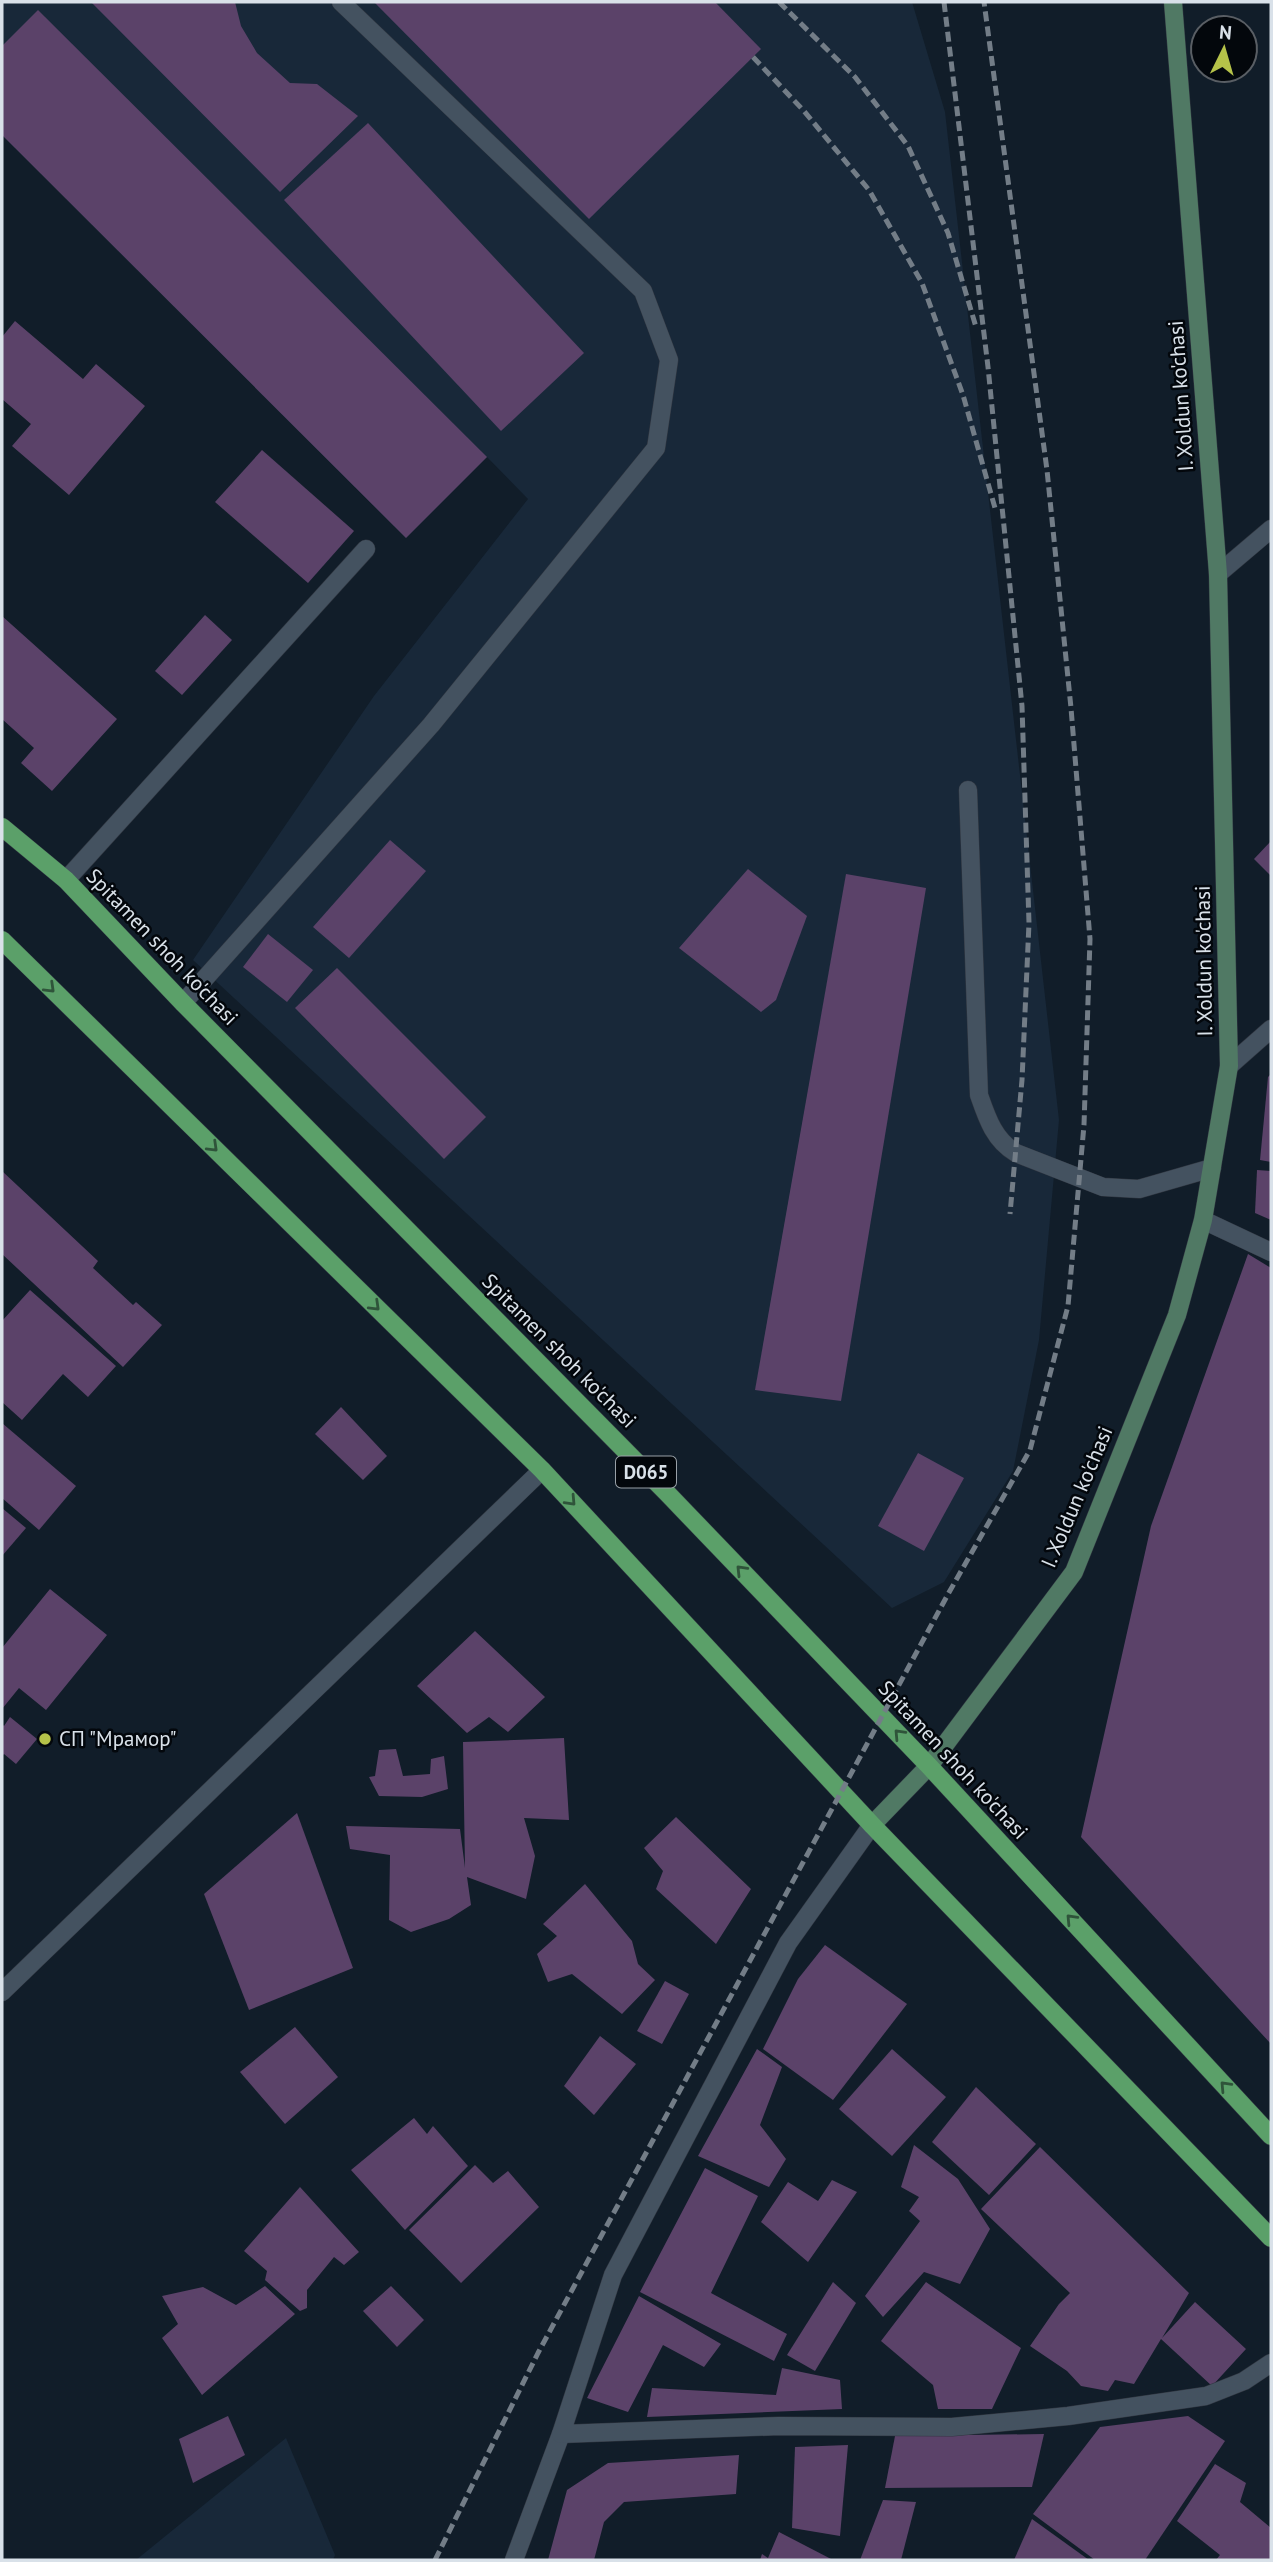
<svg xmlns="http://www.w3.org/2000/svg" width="1273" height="2562" font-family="'PT Sans',sans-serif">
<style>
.built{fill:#182839}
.building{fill:#5b4269}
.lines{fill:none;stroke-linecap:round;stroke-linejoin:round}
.lane-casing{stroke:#313741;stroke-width:19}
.street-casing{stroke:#313741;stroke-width:19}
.secondary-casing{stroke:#313741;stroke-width:19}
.primary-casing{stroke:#313741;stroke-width:19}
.lane{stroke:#445260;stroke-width:18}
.street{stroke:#445260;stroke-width:18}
.secondary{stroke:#507964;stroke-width:18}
.primary{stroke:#5ba069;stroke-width:18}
.rail{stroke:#737d87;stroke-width:5;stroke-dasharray:10 5;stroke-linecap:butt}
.oneway{stroke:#2f543a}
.poi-dot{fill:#b5c249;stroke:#03070c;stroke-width:2.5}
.labels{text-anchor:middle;stroke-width:5;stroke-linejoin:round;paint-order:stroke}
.shield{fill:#03070c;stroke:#99a0a7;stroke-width:2}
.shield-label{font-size:19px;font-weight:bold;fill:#d9e1e9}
.street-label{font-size:21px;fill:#d9e1e9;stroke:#03070c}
.poi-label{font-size:21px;fill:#d9e1e9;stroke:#03070c;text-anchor:start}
</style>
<rect width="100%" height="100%" fill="#111d29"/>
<g class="built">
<polygon points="2,2 912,2 945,112 1059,1120 1039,1340 1013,1471 944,1582 892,1608 193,960 374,696 528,499 487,457 406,538 2,135"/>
<polygon points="286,2438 335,2555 333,2560 136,2560"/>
</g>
<g class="building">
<polygon points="91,2 235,2 241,26 257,53 290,83 317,84 358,116 280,192"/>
<polygon points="374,2 715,2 761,49 589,219"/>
<polygon points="38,10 487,457 406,538 2,135 2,46"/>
<polygon points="368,123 584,353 501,431 284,200"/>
<polygon points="15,321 83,379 96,364 145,406 69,495 12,446 31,424 2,399 2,337"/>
<polygon points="262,450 354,531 308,583 215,502"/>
<polygon points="205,615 232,640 182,695 155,671"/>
<polygon points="2,616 117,719 52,791 21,763 34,748 2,719"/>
<polygon points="390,840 426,871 349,958 313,927"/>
<polygon points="1271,841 1271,876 1254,859"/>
<polygon points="748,869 807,916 776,1000 761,1012 679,948"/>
<polygon points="846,874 926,888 841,1401 755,1390"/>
<polygon points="268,934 313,970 287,1002 243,967"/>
<polygon points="337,968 486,1117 444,1159 295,1008"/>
<polygon points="1271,1074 1271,1162 1260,1160 1268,1077"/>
<polygon points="1257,1170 1271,1171 1271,1220 1255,1213"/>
<polygon points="2,1171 98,1261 93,1268 133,1305 136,1302 162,1325 123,1367 2,1254"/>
<polygon points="1248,1254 1271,1268 1271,2044 1081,1837 1151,1526"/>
<polygon points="30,1290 116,1366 88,1397 63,1374 22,1420 2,1402 2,1321"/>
<polygon points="341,1407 387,1456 363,1480 315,1434"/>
<polygon points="2,1423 76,1486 39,1530 2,1498"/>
<polygon points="918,1453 964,1478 924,1551 878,1526"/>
<polygon points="2,1508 26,1528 2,1556"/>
<polygon points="50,1589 107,1635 46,1710 19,1688 2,1709 2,1648"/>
<polygon points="475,1631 545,1697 508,1732 489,1717 467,1733 417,1686"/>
<polygon points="10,1717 37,1739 16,1764 4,1754 2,1756 2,1724 4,1726"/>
<polygon points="564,1738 569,1820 524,1818 535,1856 526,1899 467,1877 471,1905 449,1919 411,1932 389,1920 390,1855 350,1849 346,1826 460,1829 465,1868 463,1742"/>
<polygon points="396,1749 403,1776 430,1774 431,1759 444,1756 448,1789 422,1797 379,1796 369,1777 375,1776 379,1750"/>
<polygon points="297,1813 353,1968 249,2010 204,1894"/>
<polygon points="676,1817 751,1889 716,1944 656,1889 663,1871 644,1848"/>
<polygon points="585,1884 632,1941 638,1964 655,1980 622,2014 572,1974 548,1982 537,1954 557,1936 543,1924"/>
<polygon points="825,1945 907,2004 833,2100 763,2049 798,1979"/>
<polygon points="665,1981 689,1994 662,2044 637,2031"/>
<polygon points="295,2027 338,2077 285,2124 240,2072"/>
<polygon points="600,2036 636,2064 594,2115 564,2086"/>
<polygon points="757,2049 782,2067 760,2125 786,2159 769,2187 698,2156"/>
<polygon points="892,2049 946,2097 892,2156 839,2109"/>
<polygon points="976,2087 1036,2144 989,2195 932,2142"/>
<polygon points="414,2118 427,2134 433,2126 468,2166 405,2230 351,2170"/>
<polygon points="914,2145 958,2179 990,2229 960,2284 924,2272 883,2317 865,2296 920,2221 909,2211 919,2197 901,2187"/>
<polygon points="1040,2147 1189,2293 1162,2338 1195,2302 1246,2349 1212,2386 1161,2339 1134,2384 1115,2380 1108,2391 1081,2386 1067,2371 1030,2346 1059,2304 1070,2293 981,2209"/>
<polygon points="475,2165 493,2183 508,2171 539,2207 461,2283 409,2230"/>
<polygon points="705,2168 758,2196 711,2293 787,2334 774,2361 640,2292"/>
<polygon points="832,2180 857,2192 808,2262 761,2222 788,2182 818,2201"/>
<polygon points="300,2187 359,2252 344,2265 334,2257 307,2290 307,2308 300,2311 265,2280 267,2271 244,2251"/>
<polygon points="833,2282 856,2303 815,2371 787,2355"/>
<polygon points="926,2282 1021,2348 992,2409 938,2409 933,2385 881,2341"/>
<polygon points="265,2286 295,2314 202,2395 162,2338 178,2324 162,2296 203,2287 236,2305"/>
<polygon points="391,2286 424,2320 397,2347 363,2311"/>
<polygon points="639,2296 721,2344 704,2367 663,2345 628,2412 587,2398"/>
<polygon points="782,2368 840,2380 842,2409 647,2417 652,2388 776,2395"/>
<polygon points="228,2416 245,2455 193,2483 179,2439"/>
<polygon points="1188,2416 1225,2441 1145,2560 1095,2560 1033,2514 1100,2427"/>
<polygon points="1044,2434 1032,2487 885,2488 895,2436"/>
<polygon points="848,2445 840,2536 792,2528 795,2447"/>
<polygon points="739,2455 736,2494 624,2502 604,2522 594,2560 548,2560 567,2490 608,2463"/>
<polygon points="1215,2464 1246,2483 1240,2502 1271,2528 1271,2560 1216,2560 1220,2555 1177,2521"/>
<polygon points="883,2500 916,2502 901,2560 860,2560"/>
<polygon points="1032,2519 1089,2560 1014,2560"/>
<polygon points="779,2532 833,2560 760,2560 762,2554 768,2558"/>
</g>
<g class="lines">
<defs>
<g id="lane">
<polyline points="1218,574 1271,529"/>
<path d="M968 790 979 1095C987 1118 994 1140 1016 1153L1103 1187 1139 1189 1212 1168"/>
<polyline points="66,880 366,549"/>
<polyline points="183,1003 431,725 656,448 669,360 643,291 341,2"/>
<polyline points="514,2560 561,2434"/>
</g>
<g id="street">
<polyline points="1229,1066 1271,1029"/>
<polyline points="1203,1220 1271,1252"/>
<polyline points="872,1825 788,1943 613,2275 561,2434 779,2426 952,2427 1068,2416 1206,2396 1244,2381 1271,2363"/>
<polyline points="2,1992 542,1470"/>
</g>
<polyline id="secondary" points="872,1825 929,1766 1074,1572 1177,1315 1203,1220 1229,1066 1218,574 1173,2"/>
<g id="primary">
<polyline points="2,827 66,880 183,1003 667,1493 929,1766 1271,2136"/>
<polyline points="2,940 542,1470 872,1825 1271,2238"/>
</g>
</defs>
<use href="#lane" class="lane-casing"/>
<use href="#street" class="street-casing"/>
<use href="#secondary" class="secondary-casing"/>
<use href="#primary" class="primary-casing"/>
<use href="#lane" class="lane"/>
<use href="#street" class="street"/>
<use href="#secondary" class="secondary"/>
<use href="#primary" class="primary"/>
<g class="rail">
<polyline points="779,2 855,77 908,146 948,233 976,327"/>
<polyline points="944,2 988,367 1022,706 1029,923 1022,1080 1010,1214"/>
<polyline points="753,57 804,111 869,190 922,283 963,395 995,508"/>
<polyline points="435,2560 538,2353 947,1596 1030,1450 1068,1306 1084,1125 1090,939 1071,708 1047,470 984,2"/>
</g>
</g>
<defs><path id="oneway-chevron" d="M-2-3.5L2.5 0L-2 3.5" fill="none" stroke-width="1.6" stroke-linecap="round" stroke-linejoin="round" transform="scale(1.75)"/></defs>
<g class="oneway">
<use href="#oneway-chevron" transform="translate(50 988) rotate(44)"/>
<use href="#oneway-chevron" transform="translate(213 1147) rotate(44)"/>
<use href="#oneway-chevron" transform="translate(375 1306) rotate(44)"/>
<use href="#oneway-chevron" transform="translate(571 1501) rotate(47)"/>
<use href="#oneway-chevron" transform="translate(741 1570) rotate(-134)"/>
<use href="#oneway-chevron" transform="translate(899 1734) rotate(-133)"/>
<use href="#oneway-chevron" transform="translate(1071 1919) rotate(-133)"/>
<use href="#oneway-chevron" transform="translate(1225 2086) rotate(-133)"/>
</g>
<circle class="poi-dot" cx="45" cy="1739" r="7"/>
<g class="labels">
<rect class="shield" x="616" y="1456.5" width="60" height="31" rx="5"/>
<g class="shield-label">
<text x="646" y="1479">D065</text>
</g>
<g class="street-label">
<text transform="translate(1181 396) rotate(-94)" y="7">I. Xoldun ko'chasi</text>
<text transform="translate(162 947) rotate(46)" y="7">Spitamen shoh ko'chasi</text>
<text transform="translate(1204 961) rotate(-91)" y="7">I. Xoldun ko'chasi</text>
<text transform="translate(559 1351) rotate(45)" y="7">Spitamen shoh ko'chasi</text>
<text transform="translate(1077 1497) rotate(-67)" y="7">I. Xoldun ko'chasi</text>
<text transform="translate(953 1760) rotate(47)" y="7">Spitamen shoh ko'chasi</text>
</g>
<g class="poi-label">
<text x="59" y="1746">СП "Мрамор"</text>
</g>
</g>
<rect width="1273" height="2562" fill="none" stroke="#d9e1e9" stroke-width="7"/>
<g transform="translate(1224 49) rotate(5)"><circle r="33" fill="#03070c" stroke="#595e64" stroke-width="2"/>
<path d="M0-5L12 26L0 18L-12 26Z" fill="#b5c249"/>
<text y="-10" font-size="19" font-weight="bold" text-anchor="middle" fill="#d9e1e9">N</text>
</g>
</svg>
